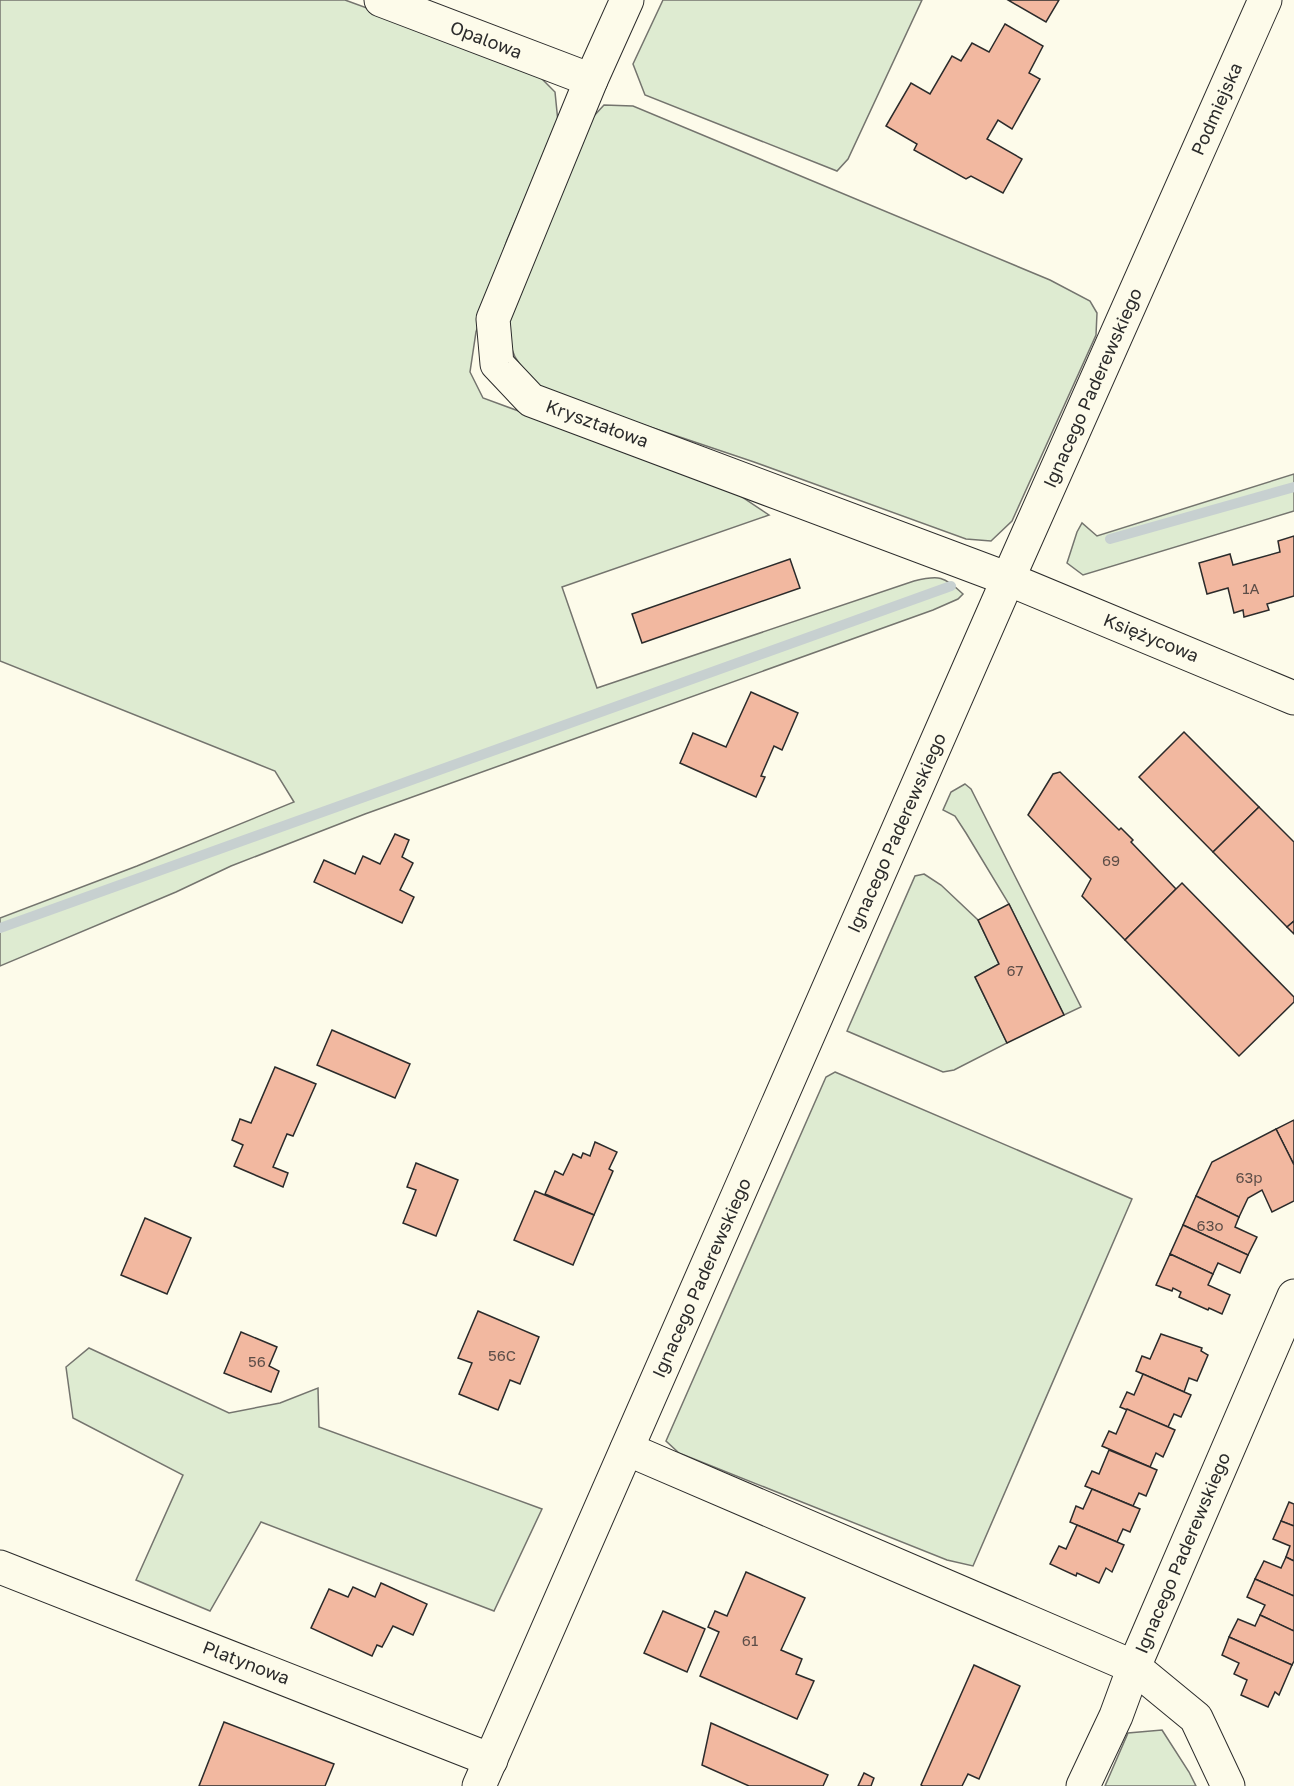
<svg xmlns="http://www.w3.org/2000/svg" width="1294" height="1786" font-family="'Golos Text',sans-serif">
<style>
.green{fill:#deebd1;stroke:#74746e;stroke-width:1.5}
.lines{fill:none;stroke-linecap:round;stroke-linejoin:round}
.stream{stroke:#c7d0d0;stroke-width:10}
.building{fill:#f2b8a0;stroke:#2b2b2b;stroke-width:1.5}
.minor-casing{stroke:#2b2b2b;stroke-width:35}
.minor{stroke:#fdfbea;stroke-width:33}
.labels{text-anchor:middle;stroke-width:4.5;stroke-linejoin:round;paint-order:stroke}
.number-label{font-size:15px;fill:#5d4e48}
.street-label{font-size:18px;fill:#2b2b2b;stroke:#fdfbea}
</style>
<rect width="100%" height="100%" fill="#fdfbea"/>
<g class="green">
<path d="M0 0H345L531 68 555 92 558 122 507 240 476 332 470 372 483 398 727 487 769 515 562 587 597 688 914 581C939 575 944 576 963 594L958 599 933 610 365 814 231 866 176 892 0 966V918L137 866 294 802 275 771 0 661Z"/>
<polygon points="663,0 922,0 848,159 837,171 645,95 633,64"/>
<polygon points="604,105 633,106 1050,280 1090,301 1097,313 1096,335 1012,521 991,541 966,539 754,462 561,397 532,383 515,357 505,331 593,117"/>
<polygon points="1294,474 1294,511 1083,575 1067,563 1077,532 1082,523 1097,536"/>
<polygon points="965,784 971,789 1081,1007 1064,1015 1009,904 966,833 955,816 943,810 951,792"/>
<polygon points="924,874 941,885 978,920 999,964 975,977 1007,1043 954,1070 943,1072 847,1031 915,876"/>
<polygon points="835,1072 1132,1199 973,1566 947,1560 679,1453 666,1441 826,1077"/>
<polygon points="89,1348 229,1413 280,1403 318,1388 319,1427 542,1509 494,1611 261,1522 210,1611 136,1580 183,1475 73,1418 66,1367"/>
<polygon points="1162,1730 1189,1772 1196,1786 1105,1786 1128,1733"/>
</g>
<g class="lines">
<g class="stream">
<polyline points="1110,539 1294,487"/>
<polyline points="0,928 951,586"/>
</g>
</g>
<g class="building">
<polygon points="1008,0 1059,0 1046,22"/>
<polygon points="1005,24 1043,46 1029,73 1040,79 1012,129 998,120 987,139 1022,159 1003,193 971,176 966,179 914,150 917,144 886,126 911,83 930,94 952,56 961,61 972,43 989,52"/>
<polygon points="1294,536 1294,596 1267,604 1269,610 1244,617 1243,610 1234,613 1228,588 1207,594 1199,563 1230,554 1233,565 1280,552 1278,541"/>
<polygon points="790,559 800,588 642,643 632,614"/>
<polygon points="751,692 798,713 782,750 774,746 761,776 765,777 756,797 680,763 693,733 726,747"/>
<polygon points="1184,732 1259,807 1213,852 1139,777"/>
<polygon points="1060,772 1119,830 1121,828 1133,840 1131,842 1176,889 1125,940 1082,896 1091,879 1028,815 1053,774"/>
<polygon points="1259,807 1294,842 1294,921 1287,927 1213,852"/>
<polygon points="395,834 409,840 402,857 413,863 400,890 414,897 402,923 314,882 324,860 355,874 363,856 380,864"/>
<polygon points="1182,883 1294,997 1294,1002 1239,1056 1125,940"/>
<polygon points="1009,904 1064,1015 1007,1043 975,977 999,964 978,920"/>
<polygon points="1294,921 1294,934 1287,927"/>
<polygon points="332,1030 410,1064 395,1098 317,1065"/>
<polygon points="275,1067 316,1084 293,1136 287,1134 273,1167 288,1173 283,1187 234,1166 243,1145 232,1140 240,1119 251,1123"/>
<polygon points="1294,1120 1294,1165 1276,1129"/>
<polygon points="1276,1129 1294,1165 1294,1201 1272,1212 1262,1190 1248,1198 1239,1217 1196,1196 1212,1162"/>
<polygon points="595,1142 617,1152 609,1169 613,1171 594,1215 545,1194 555,1171 563,1175 573,1154 581,1158 583,1153 590,1156"/>
<polygon points="416,1163 458,1180 436,1236 403,1223 416,1190 407,1187"/>
<polygon points="535,1191 594,1215 573,1265 514,1240"/>
<polygon points="1196,1196 1239,1217 1235,1227 1257,1237 1248,1255 1183,1225"/>
<polygon points="145,1218 191,1238 167,1294 121,1275"/>
<polygon points="1183,1225 1248,1255 1240,1273 1218,1263 1213,1274 1170,1254"/>
<polygon points="1170,1254 1213,1274 1208,1285 1230,1295 1222,1314 1209,1308 1208,1310 1179,1297 1181,1292 1173,1288 1172,1291 1156,1285"/>
<polygon points="478,1311 539,1337 520,1384 510,1380 498,1410 459,1394 472,1363 458,1358"/>
<polygon points="241,1332 277,1347 269,1366 279,1371 271,1392 224,1373"/>
<polygon points="1161,1334 1202,1348 1201,1351 1208,1355 1197,1381 1189,1378 1184,1392 1136,1371 1142,1356 1150,1359"/>
<polygon points="1143,1374 1191,1395 1181,1417 1174,1414 1168,1427 1120,1407 1127,1392 1134,1395"/>
<polygon points="1127,1409 1175,1430 1163,1457 1156,1453 1150,1467 1102,1446 1109,1431 1116,1434"/>
<polygon points="1109,1450 1157,1470 1146,1496 1139,1493 1133,1506 1085,1486 1092,1471 1099,1474"/>
<polygon points="1092,1489 1140,1509 1130,1532 1123,1529 1117,1542 1070,1522 1076,1506 1083,1509"/>
<polygon points="1289,1502 1294,1504 1294,1526 1281,1521"/>
<polygon points="1281,1521 1294,1526 1294,1561 1286,1557 1290,1546 1273,1539"/>
<polygon points="1077,1525 1124,1545 1112,1572 1106,1568 1099,1583 1077,1573 1076,1576 1050,1564 1059,1546 1066,1549"/>
<polygon points="1286,1557 1294,1561 1294,1596 1255,1579 1264,1561 1281,1568"/>
<polygon points="746,1572 805,1598 781,1650 802,1659 796,1674 814,1681 797,1719 700,1676 719,1632 708,1627 715,1611 727,1616"/>
<polygon points="1255,1579 1294,1596 1294,1631 1260,1615 1265,1605 1247,1597"/>
<polygon points="381,1583 427,1604 413,1635 393,1626 382,1647 377,1645 372,1656 311,1628 329,1589 348,1597 353,1587 375,1597"/>
<polygon points="663,1611 705,1629 687,1672 644,1653"/>
<polygon points="1260,1615 1294,1631 1294,1661 1292,1665 1229,1637 1238,1619 1255,1626"/>
<polygon points="1229,1637 1292,1665 1279,1695 1275,1692 1268,1707 1241,1695 1247,1680 1234,1674 1239,1663 1222,1655"/>
<polygon points="974,1665 1020,1686 979,1779 968,1774 962,1786 923,1786 921,1785"/>
<polygon points="224,1722 334,1764 325,1786 199,1786"/>
<polygon points="711,1723 828,1775 823,1786 749,1786 702,1765"/>
<polygon points="864,1773 874,1778 871,1786 858,1786"/>
</g>
<g class="lines">
<defs>
<g id="minor">
<polyline points="381,0 591,80"/>
<polyline points="627,0 591,80 493,319 497,364 531,400 1008,579 1294,698"/>
<polyline points="627,1449 1134,1667 1196,1718 1228,1786"/>
<polyline points="0,1567 491,1760"/>
<polyline points="479,1786 1008,579 1265,0"/>
<polyline points="1083,1786 1116,1716 1134,1667 1294,1296"/>
</g>
</defs>
<use href="#minor" class="minor-casing"/>
<use href="#minor" class="minor"/>
</g>
<g class="labels">
<g class="number-label">
<text x="1251" y="594">1A</text>
<text x="1111" y="866">69</text>
<text x="1015" y="976">67</text>
<text x="1249" y="1183">63p</text>
<text x="1210" y="1231">63o</text>
<text x="502" y="1361">56C</text>
<text x="257" y="1367">56</text>
<text x="750" y="1646">61</text>
</g>
<g class="street-label">
<text transform="translate(486 40) rotate(21)" y="6">Opalowa</text>
<text transform="translate(1217 109) rotate(-66)" y="6">Podmiejska</text>
<text transform="translate(1093 388) rotate(-66)" y="6">Ignacego Paderewskiego</text>
<text transform="translate(597 424) rotate(20)" y="6">Kryształowa</text>
<text transform="translate(1151 638) rotate(22)" y="6">Księżycowa</text>
<text transform="translate(897 833) rotate(-66)" y="6">Ignacego Paderewskiego</text>
<text transform="translate(702 1278) rotate(-66)" y="6">Ignacego Paderewskiego</text>
<text transform="translate(1183 1553) rotate(-67)" y="6">Ignacego Paderewskiego</text>
<text transform="translate(246 1663) rotate(21)" y="6">Platynowa</text>
</g>
</g>
</svg>
